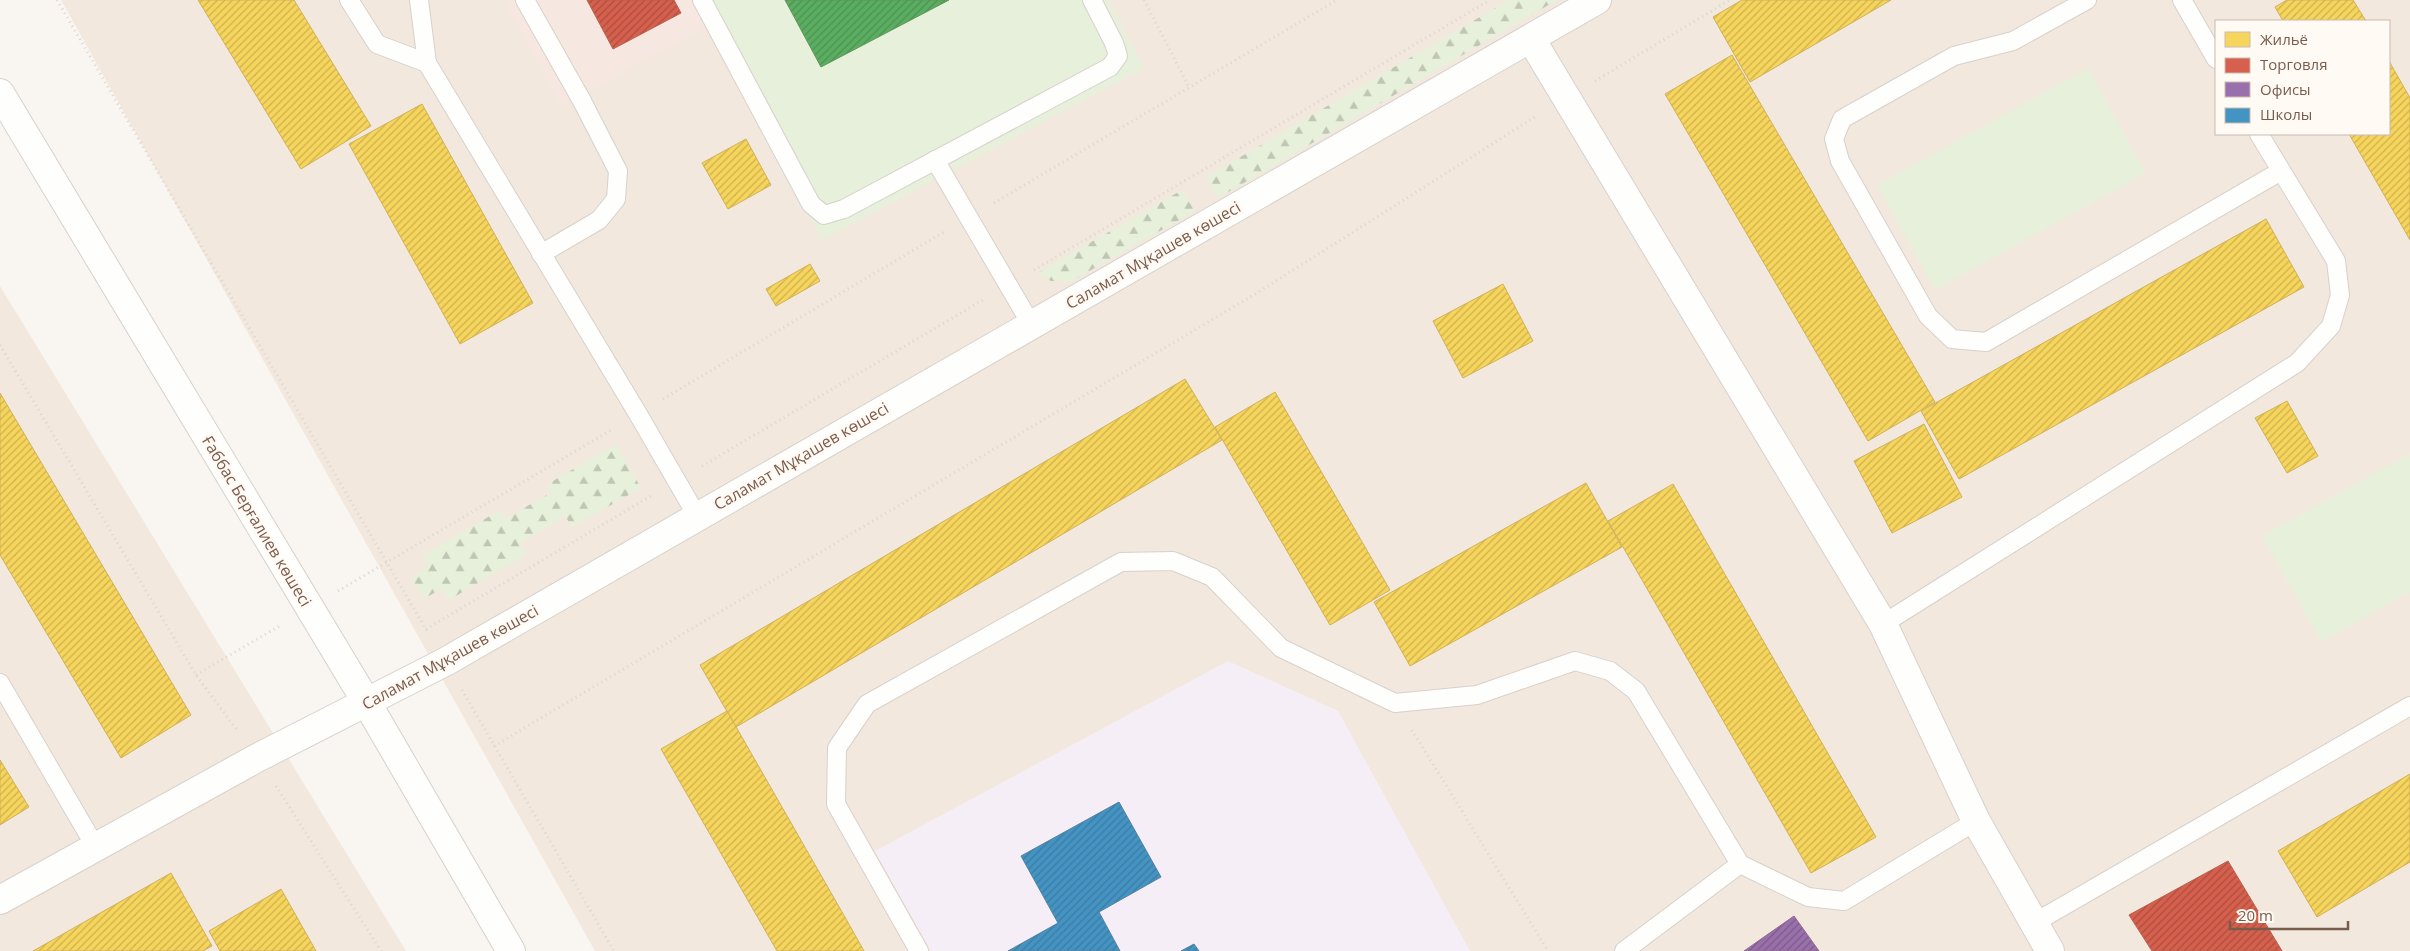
<svg xmlns="http://www.w3.org/2000/svg" width="2410" height="951" font-family="'Open Sans',sans-serif">
<style>
.residential{fill:#f2e8de;fill-rule:evenodd}
.commercial{fill:#f6e8e1}
.education{fill:#f6eef6}
.grass{fill:#e7f0db}
.forest{fill:url(#forest-firs)}
.homes{fill:url(#homes-hatch);stroke:#d1b158}
.shops{fill:url(#shops-hatch);stroke:#ba5f4d}
.offices{fill:url(#offices-hatch);stroke:#906a8f}
.schools{fill:url(#schools-hatch);stroke:#5482a0}
.public{fill:url(#public-hatch);stroke:#64955b}
.lines{fill:none;stroke-linecap:round;stroke-linejoin:round}
.service-casing{stroke:#d7d1cb;stroke-width:20}
.minor-casing{stroke:#d7d1cb;stroke-width:30}
.tertiary-casing{stroke:#d7d1cb;stroke-width:30}
.path{stroke:#dcd5d0;stroke-width:3;stroke-dasharray:1 4;stroke-linecap:butt}
.service{stroke:#fefefd;stroke-width:18}
.minor{stroke:#fefefd;stroke-width:28}
.tertiary{stroke:#fefefd;stroke-width:28}
.labels{text-anchor:middle;stroke-width:5;stroke-linejoin:round;paint-order:stroke}
.street-label{font-size:16px;fill:#7a5c4d;stroke:#fffaf3}
</style>
<defs>
<pattern id="forest-firs" width="22" height="20" patternUnits="userSpaceOnUse" patternTransform="scale(1.25)"><rect width="22" height="20" fill="#e7f0db"/><path d="M5 1l3.5 6h-7zM16 11l3.5 6h-7z" fill="#c0c6b4"/></pattern>
<pattern id="homes-hatch" width="6" height="6" patternUnits="userSpaceOnUse" patternTransform="scale(1.25)"><rect width="6" height="6" fill="#f6d55c"/><path d="M-1 1l2-2M0 6l6-6M5 7l2-2" fill="none" stroke="#ccb04e"/></pattern>
<pattern id="shops-hatch" width="6" height="6" patternUnits="userSpaceOnUse" patternTransform="scale(1.25)"><rect width="6" height="6" fill="#d6604d"/><path d="M-1 1l2-2M0 6l6-6M5 7l2-2" fill="none" stroke="#aa4f40"/></pattern>
<pattern id="offices-hatch" width="6" height="6" patternUnits="userSpaceOnUse" patternTransform="scale(1.25)"><rect width="6" height="6" fill="#9970ab"/><path d="M-1 1l2-2M0 6l6-6M5 7l2-2" fill="none" stroke="#7c5b86"/></pattern>
<pattern id="schools-hatch" width="6" height="6" patternUnits="userSpaceOnUse" patternTransform="scale(1.25)"><rect width="6" height="6" fill="#4393c3"/><path d="M-1 1l2-2M0 6l6-6M5 7l2-2" fill="none" stroke="#3d7ba1"/></pattern>
<pattern id="public-hatch" width="6" height="6" patternUnits="userSpaceOnUse" patternTransform="scale(1.25)"><rect width="6" height="6" fill="#5aae61"/><path d="M-1 1l2-2M0 6l6-6M5 7l2-2" fill="none" stroke="#4f9152"/></pattern>
</defs>
<rect width="100%" height="100%" fill="#f9f5f0"/>
<g class="residential">
<path d="M61 0H2410V951H595ZM2216 21H2389V134H2216Z"/>
<polygon points="0,286 406,951 0,951"/>
</g>
<polygon class="commercial" points="504,0 693,0 707,27 561,106"/>
<polygon class="education" points="1228,661 1338,711 1470,951 931,951 875,851"/>
<g class="grass">
<polygon points="694,0 1108,0 1144,68 822,240"/>
<polygon points="2088,68 2146,173 1935,290 1877,185"/>
<polygon points="2410,454 2410,592 2321,642 2262,536"/>
</g>
<g class="forest">
<polygon points="1509,0 1557,0 1218,198 1206,177"/>
<polygon points="1182,190 1195,211 1070,282 1051,281 1037,273"/>
<polygon points="616,444 641,488 572,527 565,516 520,543 527,554 449,600 442,588 424,599 411,577 428,567 422,556 500,510 505,519 550,493 546,485"/>
</g>
<g class="homes">
<polygon points="198,0 294,0 371,126 301,169"/>
<polygon points="1742,0 1891,0 1750,82 1713,17"/>
<polygon points="2287,0 2353,0 2366,21 2283,21 2275,7"/>
<polygon points="1732,55 1935,402 1868,441 1665,94"/>
<polygon points="2389,61 2410,98 2410,240 2349,134 2389,134"/>
<polygon points="422,104 533,303 460,344 349,144"/>
<polygon points="746,139 771,185 728,209 702,163"/>
<polygon points="2266,219 2304,287 1959,479 1921,411"/>
<polygon points="810,264 820,281 776,306 766,289"/>
<polygon points="1503,284 1533,341 1463,378 1433,321"/>
<polygon points="1185,379 1222,440 736,727 700,665"/>
<polygon points="1275,392 1390,590 1330,625 1215,427"/>
<polygon points="0,393 191,715 121,758 0,555"/>
<polygon points="2287,401 2318,456 2287,473 2255,418"/>
<polygon points="1924,424 1962,497 1892,533 1854,461"/>
<polygon points="1586,483 1622,547 1410,666 1374,602"/>
<polygon points="1673,484 1876,837 1811,873 1608,521"/>
<polygon points="727,711 846,919 864,951 777,951 661,749"/>
<polygon points="0,760 29,807 0,825"/>
<polygon points="2410,774 2410,862 2317,917 2278,851"/>
<polygon points="171,873 212,946 203,951 33,951"/>
<polygon points="281,889 316,951 220,951 209,931"/>
</g>
<g class="shops">
<polygon points="587,0 674,0 681,13 613,49"/>
<polygon points="2228,861 2282,951 2152,951 2129,915"/>
</g>
<polygon class="offices" points="1794,916 1819,951 1744,951"/>
<g class="schools">
<polygon points="1119,802 1161,877 1099,912 1120,951 1008,951 1058,923 1021,856"/>
<polygon points="1194,944 1199,951 1181,951"/>
</g>
<polygon class="public" points="785,0 949,0 821,67"/>
<g class="lines">
<defs>
<g id="service">
<polyline points="349,0 377,44 427,63 638,414 697,516"/>
<polyline points="419,0 427,63"/>
<polyline points="525,0 582,101 618,171 616,199 599,220 541,254"/>
<polyline points="702,0 811,204 824,215 844,209 1110,67 1118,56 1114,43 1092,0"/>
<polyline points="2087,0 2013,41 1954,56 1842,119 1834,139 1840,161 1928,316 1952,339 1986,342 2281,171"/>
<polyline points="2182,0 2216,59"/>
<polyline points="935,160 1031,324"/>
<polyline points="1883,624 2297,363 2331,326 2340,295 2336,261 2259,134"/>
<polyline points="0,683 95,846"/>
<polyline points="2034,923 2410,706"/>
<polyline points="919,951 836,804 837,748 867,704 1121,562 1173,561 1212,577 1281,648 1395,703 1477,695 1575,661 1610,671 1636,691 1740,864 1808,897 1844,901 1976,821"/>
<polyline points="1624,951 1740,864"/>
</g>
<g id="minor">
<polyline points="1531,39 1883,624 1976,821 2050,951"/>
<polyline points="0,900 257,758 445,662 1597,0"/>
</g>
<polyline id="tertiary" points="0,93 367,703 511,951"/>
</defs>
<use href="#service" class="service-casing"/>
<use href="#minor" class="minor-casing"/>
<use href="#tertiary" class="tertiary-casing"/>
<g class="path">
<polyline points="57,0 427,631"/>
<polyline points="1144,0 1189,87"/>
<polyline points="1595,81 1730,0"/>
<polyline points="994,203 1337,0"/>
<polyline points="1034,270 1490,0"/>
<polyline points="0,345 196,675 237,730"/>
<polyline points="663,399 944,232"/>
<polyline points="702,466 983,300"/>
<polyline points="338,591 613,429"/>
<polyline points="426,629 651,496"/>
<polyline points="196,675 281,625"/>
<polyline points="462,690 614,951"/>
<polyline points="1412,730 1548,951"/>
<polyline points="494,746 1257,293 1538,115"/>
<polyline points="276,786 381,951"/>
</g>
<use href="#service" class="service"/>
<use href="#minor" class="minor"/>
<use href="#tertiary" class="tertiary"/>
</g>
<g class="labels">
<g class="street-label">
<text transform="translate(1153 255) rotate(-30)" y="6">Саламат Мұқашев көшесі</text>
<text transform="translate(801 456) rotate(-30)" y="6">Саламат Мұқашев көшесі</text>
<text transform="translate(257 521) rotate(59)" y="6">Ғаббас Берғалиев көшесі</text>
<text transform="translate(450 657) rotate(-29)" y="6">Саламат Мұқашев көшесі</text>
</g>
</g>
<rect x="2215" y="20" width="175" height="115" fill="#fffaf3" stroke="#cabbb1"/>
<rect x="2225" y="32" width="25" height="15" fill="#f6d55c" stroke="#cabbb1"/>
<text x="2260" y="45" font-size="15" fill="#7a5c4d">Жильё</text>
<rect x="2225" y="58" width="25" height="15" fill="#d6604d" stroke="#cabbb1"/>
<text x="2260" y="70" font-size="15" fill="#7a5c4d">Торговля</text>
<rect x="2225" y="82" width="25" height="15" fill="#9970ab" stroke="#cabbb1"/>
<text x="2260" y="95" font-size="15" fill="#7a5c4d">Офисы</text>
<rect x="2225" y="108" width="25" height="15" fill="#4393c3" stroke="#cabbb1"/>
<text x="2260" y="120" font-size="15" fill="#7a5c4d">Школы</text>
<path d="M2230 921v8h118v-8" fill="none" stroke="#7a5c4d" stroke-width="2.5"/>
<text x="2238" y="921" font-size="15" fill="#7a5c4d" stroke="#fffaf3" stroke-width="4" paint-order="stroke">20 m</text>
</svg>
